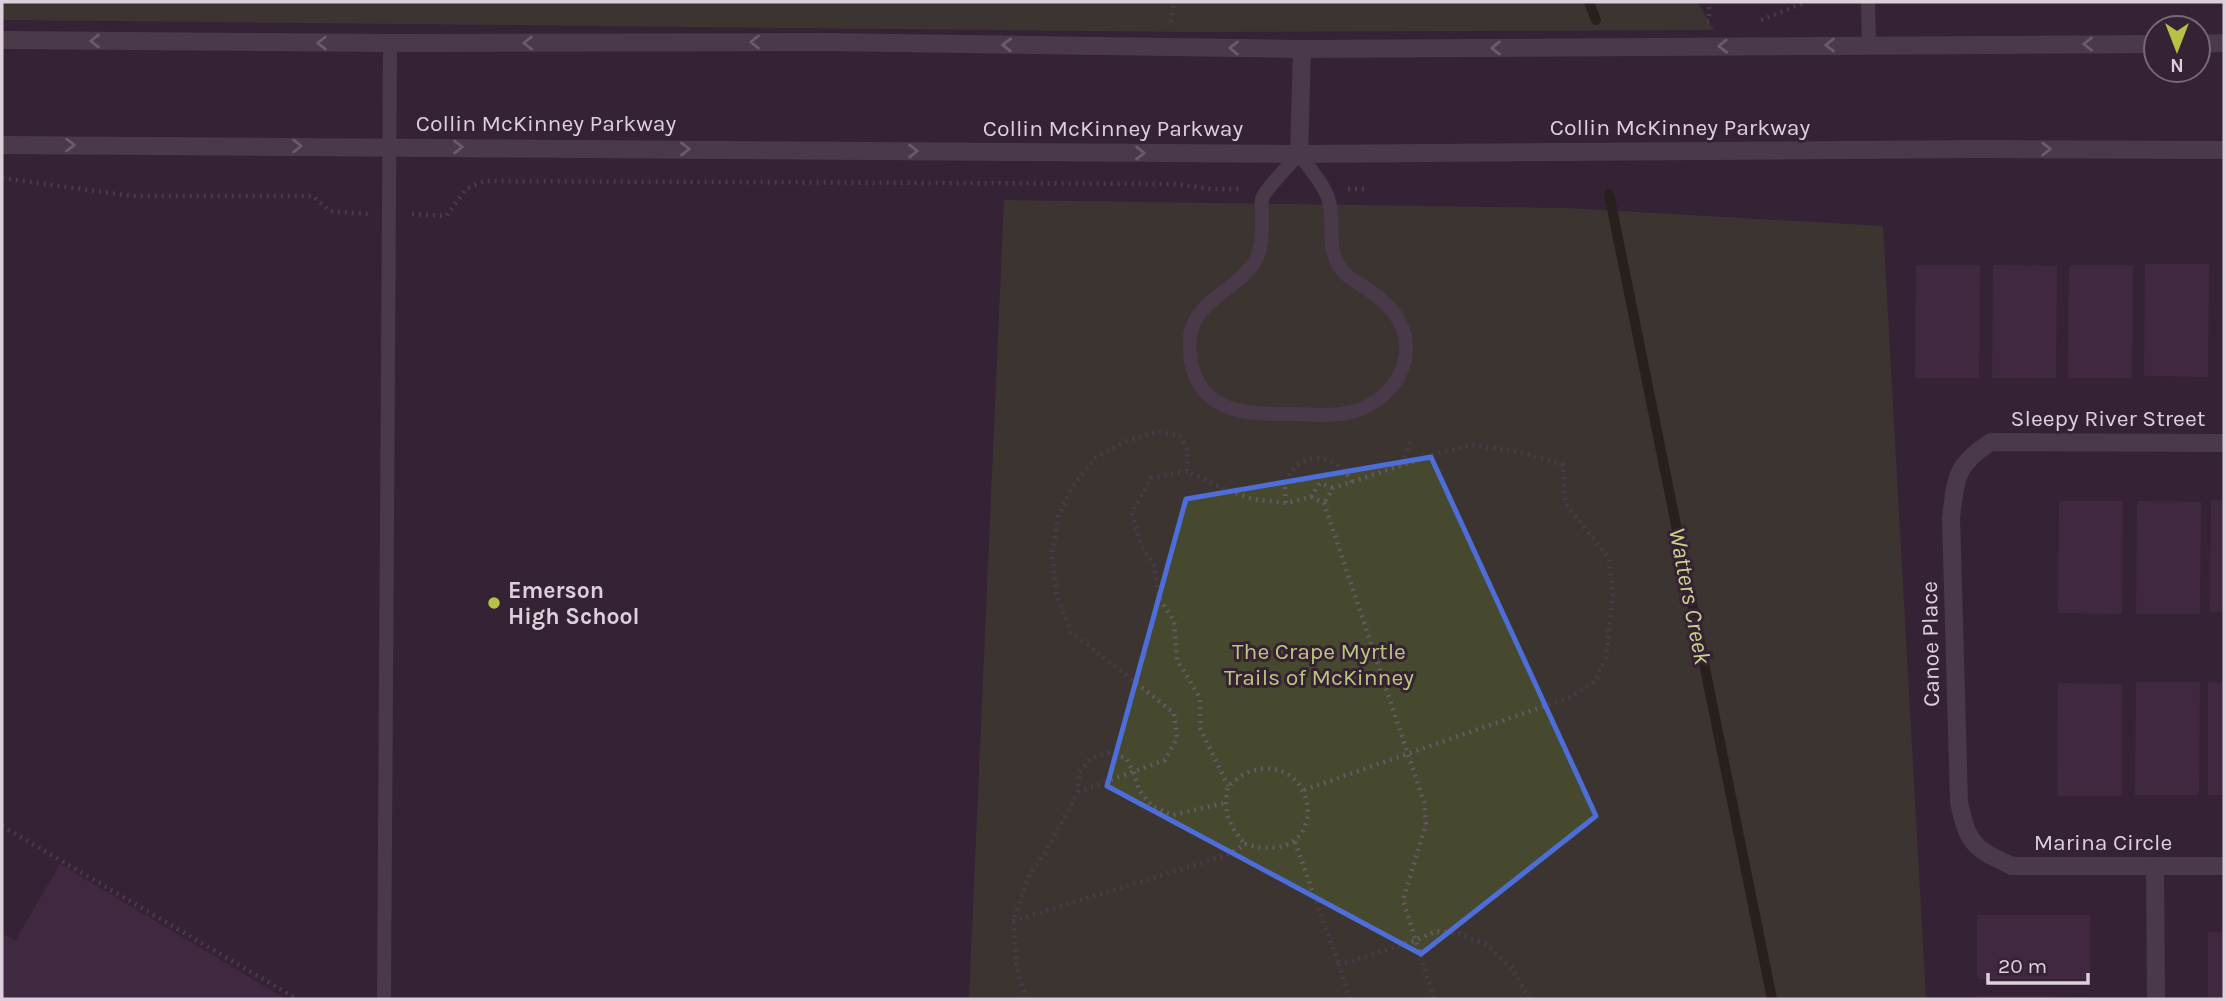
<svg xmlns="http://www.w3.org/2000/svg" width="2226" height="1001" font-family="Karla,sans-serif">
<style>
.green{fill:#46492e}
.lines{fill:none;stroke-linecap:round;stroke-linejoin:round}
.stream{stroke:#1b1e00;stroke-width:10}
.building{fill:#4f2f4e}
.path{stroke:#685767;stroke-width:4.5;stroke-dasharray:2 5;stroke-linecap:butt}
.service{stroke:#645462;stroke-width:14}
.minor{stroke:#645462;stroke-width:18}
.tertiary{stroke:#645462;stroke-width:18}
.oneway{stroke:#ac9eab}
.marked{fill:none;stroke:#4d6ed9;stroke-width:5;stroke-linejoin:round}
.poi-dot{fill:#b6c148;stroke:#352234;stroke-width:2.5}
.labels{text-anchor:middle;stroke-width:6;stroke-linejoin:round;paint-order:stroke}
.street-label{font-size:23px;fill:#dcd0db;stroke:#352234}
.poi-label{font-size:23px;font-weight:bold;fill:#dcd0db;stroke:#352234;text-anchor:start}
.park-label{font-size:23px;fill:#bdc67d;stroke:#352234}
.water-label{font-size:24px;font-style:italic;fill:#cad48a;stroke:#352234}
</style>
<rect width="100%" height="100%" fill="#352234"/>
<g class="green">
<polygon points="2,2 1697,2 1714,30 1192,32 2,20"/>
<polygon points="1004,200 1567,208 1883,226 1926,999 969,999"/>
</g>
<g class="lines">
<g class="stream">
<polyline points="1589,2 1596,20"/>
<polyline points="1609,194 1772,999"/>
</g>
</g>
<g class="building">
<polygon points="2145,264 2209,264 2208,377 2144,376"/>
<polygon points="1916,265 1980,265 1979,378 1915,378"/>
<polygon points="1993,265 2057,266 2056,378 1992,378"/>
<polygon points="2069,265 2133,265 2132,378 2068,378"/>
<polygon points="2211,500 2224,500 2224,612 2210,612"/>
<polygon points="2059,501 2123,501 2122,614 2058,613"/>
<polygon points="2137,501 2201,502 2200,614 2136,614"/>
<polygon points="2136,682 2200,682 2199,795 2135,795"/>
<polygon points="2208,682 2224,683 2224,795 2208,795"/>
<polygon points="2058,683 2122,684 2122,796 2057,796"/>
<polygon points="60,864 286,999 2,999 2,933 15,941"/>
<rect x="1977" y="915" width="113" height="64"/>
<rect x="2208" y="932" width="16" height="67"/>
<polygon points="1976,996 2092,997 2092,999 1976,999"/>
</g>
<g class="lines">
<g class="path">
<polyline points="1761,20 1806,2"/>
<polyline points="1707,21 1709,21 1709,2"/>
<polyline points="1171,22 1174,2"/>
<polyline points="2,178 132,196 313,196 329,211 368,214"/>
<polyline points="1348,189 1368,189"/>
<polyline points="412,214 446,216 466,189 484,181 1173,184 1213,189 1241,189"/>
<polyline points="1402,464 1412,438"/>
<polyline points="1187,471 1151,478 1132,513 1141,545 1154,565 1158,596 1174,621 1177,660 1200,698 1200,728 1228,786"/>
<polyline points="1311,497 1320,483 1333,488"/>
<path d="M1286 503C1285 494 1284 483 1289 475 1307 447 1338 457 1352 482"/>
<polyline points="1304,790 1573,696 1595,681 1606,657 1613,593 1609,558 1565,503 1563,465 1520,452 1473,445 1439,453 1333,488 1324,503"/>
<polyline points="1078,792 1165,760 1177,738 1174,713 1071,632 1057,597 1052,555 1058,517 1072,488 1095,458 1124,442 1156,432 1180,436 1188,452 1187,471 1224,489 1252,499 1286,503 1311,497 1324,503 1424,802 1426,824 1403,900 1434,999"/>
<polyline points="2,826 297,999"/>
<polyline points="1295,842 1339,965"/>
<path d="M1013 921 1230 854 1245 844C1334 871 1321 750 1251 771 1243 773 1235 781 1228 786 1223 813 1228 824 1245 844"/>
<polyline points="1026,999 1017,969 1013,921 1030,874 1045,853 1078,792 1079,773 1090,759 1108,753 1126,758 1134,773 1139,790 1152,806 1172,815 1225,803"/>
<polyline points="1350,999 1339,965 1414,941 1436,931 1459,934 1487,945 1512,968 1529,999"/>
</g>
<g class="service">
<polyline points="1868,2 1869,46"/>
<path d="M1299 154C1309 168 1323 183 1328 198 1336 219 1324 248 1342 270 1347 277 1356 282 1363 286 1386 301 1406 319 1406 348 1406 381 1377 408 1346 413 1330 417 1310 414 1293 414 1251 414 1201 415 1191 362 1190 352 1188 341 1191 331 1200 298 1238 289 1255 261 1263 247 1262 231 1262 215 1262 210 1261 203 1262 199 1265 189 1292 163 1299 154Z"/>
<polyline points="384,999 390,43"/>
</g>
<g class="minor">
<path d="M2224 443 1991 442C1956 464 1956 477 1951 517L1959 802C1968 845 1974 848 2012 866H2224"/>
<polyline points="2155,866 2156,999"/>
</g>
<g class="tertiary">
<polyline points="2,40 390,43 824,42 1302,49 2156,44"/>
<polyline points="2198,44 2224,43"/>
<polyline points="2,145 1299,154 1978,149 2224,150"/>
<polyline points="1299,154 1302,49"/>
</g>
</g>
<defs><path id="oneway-chevron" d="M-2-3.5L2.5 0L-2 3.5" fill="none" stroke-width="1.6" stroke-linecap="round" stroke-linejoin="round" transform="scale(1.75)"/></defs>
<g class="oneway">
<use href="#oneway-chevron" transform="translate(95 41) rotate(-180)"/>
<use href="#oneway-chevron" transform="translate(755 42) rotate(180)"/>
<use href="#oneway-chevron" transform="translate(322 43) rotate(-180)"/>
<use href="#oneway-chevron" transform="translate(528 43) rotate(180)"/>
<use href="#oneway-chevron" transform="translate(2088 44) rotate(180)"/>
<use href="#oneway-chevron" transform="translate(1007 45) rotate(-179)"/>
<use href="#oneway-chevron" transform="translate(1830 45) rotate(-180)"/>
<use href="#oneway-chevron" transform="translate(1723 46) rotate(179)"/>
<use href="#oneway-chevron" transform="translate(1234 48) rotate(-179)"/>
<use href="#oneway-chevron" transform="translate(1496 48) rotate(179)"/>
<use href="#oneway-chevron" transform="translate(70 145)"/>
<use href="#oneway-chevron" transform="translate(297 146)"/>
<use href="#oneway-chevron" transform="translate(458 147)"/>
<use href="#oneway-chevron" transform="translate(685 149)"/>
<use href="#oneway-chevron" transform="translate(2046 149)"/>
<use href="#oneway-chevron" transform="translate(913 151)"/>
<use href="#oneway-chevron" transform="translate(1140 153)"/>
</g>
<path d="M0 0H2226V1001H0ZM1431 457 1596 816 1421 954 1107 786 1186 499Z" fill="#352234" fill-opacity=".55" fill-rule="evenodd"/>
<path class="marked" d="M1431 457 1596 816 1421 954 1107 786 1186 499Z"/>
<circle class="poi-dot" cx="494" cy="603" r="7"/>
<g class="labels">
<g class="street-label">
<text x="546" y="131">Collin McKinney Parkway</text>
<text x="1680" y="135">Collin McKinney Parkway</text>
<text x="1113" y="136">Collin McKinney Parkway</text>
<text x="2108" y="426">Sleepy River Street</text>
<text transform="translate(1930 644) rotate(-91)" y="8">Canoe Place</text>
<text x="2103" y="850">Marina Circle</text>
</g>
<g class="poi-label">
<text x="508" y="598">Emerson<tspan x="508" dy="26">High School</tspan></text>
</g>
<g class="park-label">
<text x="1319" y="659">The Crape Myrtle<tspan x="1319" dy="26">Trails of McKinney</tspan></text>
</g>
<g class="water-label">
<text transform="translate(1690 596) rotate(79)" y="8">Watters Creek</text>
</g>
</g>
<rect width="2226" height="1001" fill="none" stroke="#dcd0db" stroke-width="7"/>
<g transform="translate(2177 49) rotate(180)"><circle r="33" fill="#352234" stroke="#786877" stroke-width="2"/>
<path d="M0-5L12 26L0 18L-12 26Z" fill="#b6c148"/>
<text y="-10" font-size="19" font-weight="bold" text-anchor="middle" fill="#dcd0db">N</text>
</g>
<path d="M1988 973v10h100v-10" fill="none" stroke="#dcd0db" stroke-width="3.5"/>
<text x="1998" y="973" font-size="21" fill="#dcd0db" stroke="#352234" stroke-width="5" paint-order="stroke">20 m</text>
</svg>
